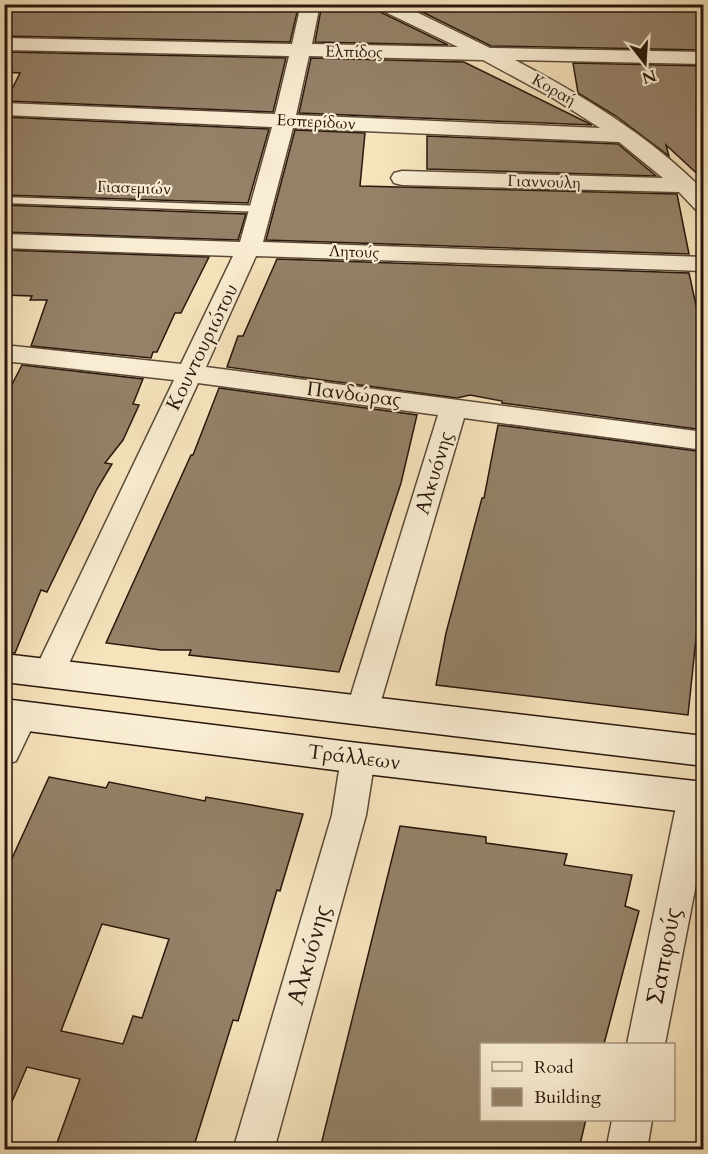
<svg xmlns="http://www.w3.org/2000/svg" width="708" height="1154" viewBox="0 0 708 1154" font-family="Cardo,serif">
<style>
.building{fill:#948168;stroke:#29170c;stroke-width:1.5;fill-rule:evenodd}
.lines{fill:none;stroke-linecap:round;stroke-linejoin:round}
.lane-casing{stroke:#5c4a38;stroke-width:3}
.street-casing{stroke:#5c4a38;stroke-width:3}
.secondary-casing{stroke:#29170c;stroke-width:3}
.lane{fill:#f9edd3;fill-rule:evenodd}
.street{fill:#f9edd3;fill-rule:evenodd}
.secondary{fill:#f9edd3;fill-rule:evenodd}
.labels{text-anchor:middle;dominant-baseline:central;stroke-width:4.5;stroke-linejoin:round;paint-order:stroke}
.far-street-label{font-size:16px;fill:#29170c;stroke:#f9edd3}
.street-label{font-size:20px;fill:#29170c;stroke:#f9edd3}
.near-street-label{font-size:24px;fill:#29170c;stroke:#f9edd3}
</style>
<rect width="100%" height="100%" fill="#f6e3bc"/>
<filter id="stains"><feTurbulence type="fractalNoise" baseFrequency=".00333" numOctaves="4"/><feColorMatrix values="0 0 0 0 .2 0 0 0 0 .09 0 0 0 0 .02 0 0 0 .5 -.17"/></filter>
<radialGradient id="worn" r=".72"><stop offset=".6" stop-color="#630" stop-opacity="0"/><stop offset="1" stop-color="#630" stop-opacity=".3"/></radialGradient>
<!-- building -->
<g class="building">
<path d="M4 4H299L290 42 4 36Z"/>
<path d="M322 4H373L376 10 448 45 315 42Z"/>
<path d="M406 4H695L704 26V50L491 46Z"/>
<path d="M4 52 286 58 273 112 6 101 20 73 4 72Z"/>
<path d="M311 58 464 62 592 125 299 113Z"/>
<path d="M573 63 704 66V180L666 145 669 156 616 116 578 93Z"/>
<path d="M4 117 269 129 248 203 4 195Z"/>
<path d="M295 130 365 133 360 186 677 194 689 254 266 240Z"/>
<path d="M427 136 618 144 656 176 427 169Z"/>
<path d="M4 205 246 214 238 240 4 232Z"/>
<path d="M4 250 209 257 181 313H175L157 352H153L151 358 31 346 47 300H30L32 296 4 295Z"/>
<path d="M277 259 689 273 704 342V430L502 403V401L470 395 457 398 227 367 238 336H243Z"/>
<path d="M22 365 143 379 133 404 139 405 123 440 105 463 112 464 97 489 47 592 41 590 15 653 4 652V400Z"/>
<path d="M219 388 417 415 401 483 339 672 189 655 191 650H161L106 643 191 455H193Z"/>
<path d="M498 425 704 452V562L688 715 436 685 446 633 482 498H484Z"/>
<path d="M49 777 106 788 109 782 205 801 206 797 303 814 280 891 277 890 238 1021 233 1020 193 1149H64L66 1145 57 1143 80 1079 27 1067 4 1120V876ZM102 924 169 939 142 1018 133 1016 123 1044 61 1031Z"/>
<path d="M400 826 486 837V843L567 854 564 865 632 875 625 906 639 911 604 1044H482V1119H586L579 1149H320Z"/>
</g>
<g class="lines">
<!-- lane casing -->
<g class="lane-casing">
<path id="lane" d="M4 197 262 206 268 209 262 212 4 203Z"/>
</g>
<!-- street casing -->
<g class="street-casing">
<g id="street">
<path d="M301 4H320L312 44 458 47 377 8 375 4H400L490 48 704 52V64L515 60C582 95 650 136 704 191V212L696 210 679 192 402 185 394 183 391 178 394 173 402 171 663 178 619 142 293 128 263 242 704 257V271L256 256 206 367 704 432V450L464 418 378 711 374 720 362 724 350 720 346 711 438 415 198 383 60 683 49 687 38 683 33 674 174 380 4 361V345L181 364 233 256 4 248V234L240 242 272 127 4 115V103L275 114 289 56 4 50V38L292 44ZM309 56 483 60 553 98 600 128 296 115Z"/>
<path d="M22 702 34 706 38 715 16 761 4 765V717L10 706Z"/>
<path d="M358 744 370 748 375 758 366 815 274 1150H233L332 815 341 758 346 748Z"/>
<path d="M695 782 704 785V843L665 1044H627L678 797 683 787Z"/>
<path d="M612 1120H652L647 1150H606Z"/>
</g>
</g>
<!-- secondary casing -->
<g class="secondary-casing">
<g id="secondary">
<path d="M4 654 704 736V766L4 682Z"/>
<path d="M4 699 358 743 704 782V814L358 773 4 728Z"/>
</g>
</g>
<!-- lane -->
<use href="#lane" class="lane"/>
<!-- street -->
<use href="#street" class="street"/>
<!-- secondary -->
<use href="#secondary" class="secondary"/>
</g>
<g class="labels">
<!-- far-street labels -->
<g class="far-street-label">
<text transform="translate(354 52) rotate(1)">Ελπίδος</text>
<text transform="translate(554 90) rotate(30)">Κοραή</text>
<text transform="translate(316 122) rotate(3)">Εσπερίδων</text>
<text transform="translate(544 182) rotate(2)">Γιαννούλη</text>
<text transform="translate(134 188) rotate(2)">Γιασεμιών</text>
<text transform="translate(354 252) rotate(2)">Λητούς</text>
</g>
<!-- street labels -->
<g class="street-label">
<text transform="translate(202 347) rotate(-64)">Κουντουριώτου</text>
<text transform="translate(354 394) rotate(7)">Πανδώρας</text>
<text transform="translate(434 473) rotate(-73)">Αλκυόνης</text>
<text transform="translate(354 757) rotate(7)">Τράλλεων</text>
</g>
<!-- near-street labels -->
<g class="near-street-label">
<text transform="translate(309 955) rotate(-74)">Αλκυόνης</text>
<text transform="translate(664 956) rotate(-79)">Σαπφούς</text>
</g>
</g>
<!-- margin -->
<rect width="708" height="1154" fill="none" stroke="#f6e3bc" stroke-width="24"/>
<rect x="6" y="6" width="696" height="1142" fill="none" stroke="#29170c" stroke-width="3"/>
<rect x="12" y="12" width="684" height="1130" fill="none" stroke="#29170c" stroke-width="1.5"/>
<!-- legend -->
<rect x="480" y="1043" width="195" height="78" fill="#f9edd3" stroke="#a69783" stroke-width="1.5"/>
<rect x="492" y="1062" width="30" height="9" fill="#f9edd3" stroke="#a69783" stroke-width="1.5"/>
<text x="534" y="1073" font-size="18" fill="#29170c">Road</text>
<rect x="492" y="1088" width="30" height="18" fill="#948168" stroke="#a69783" stroke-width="1.5"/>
<text x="534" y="1103" font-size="18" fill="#29170c">Building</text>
<!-- north arrow -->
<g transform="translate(645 63) rotate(163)" stroke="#f9edd3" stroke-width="4.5" paint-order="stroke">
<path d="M0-4.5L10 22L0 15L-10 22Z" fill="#29170c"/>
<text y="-9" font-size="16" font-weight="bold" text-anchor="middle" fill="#29170c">N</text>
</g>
<rect width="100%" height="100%" filter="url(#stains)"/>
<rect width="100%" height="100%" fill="url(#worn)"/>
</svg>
